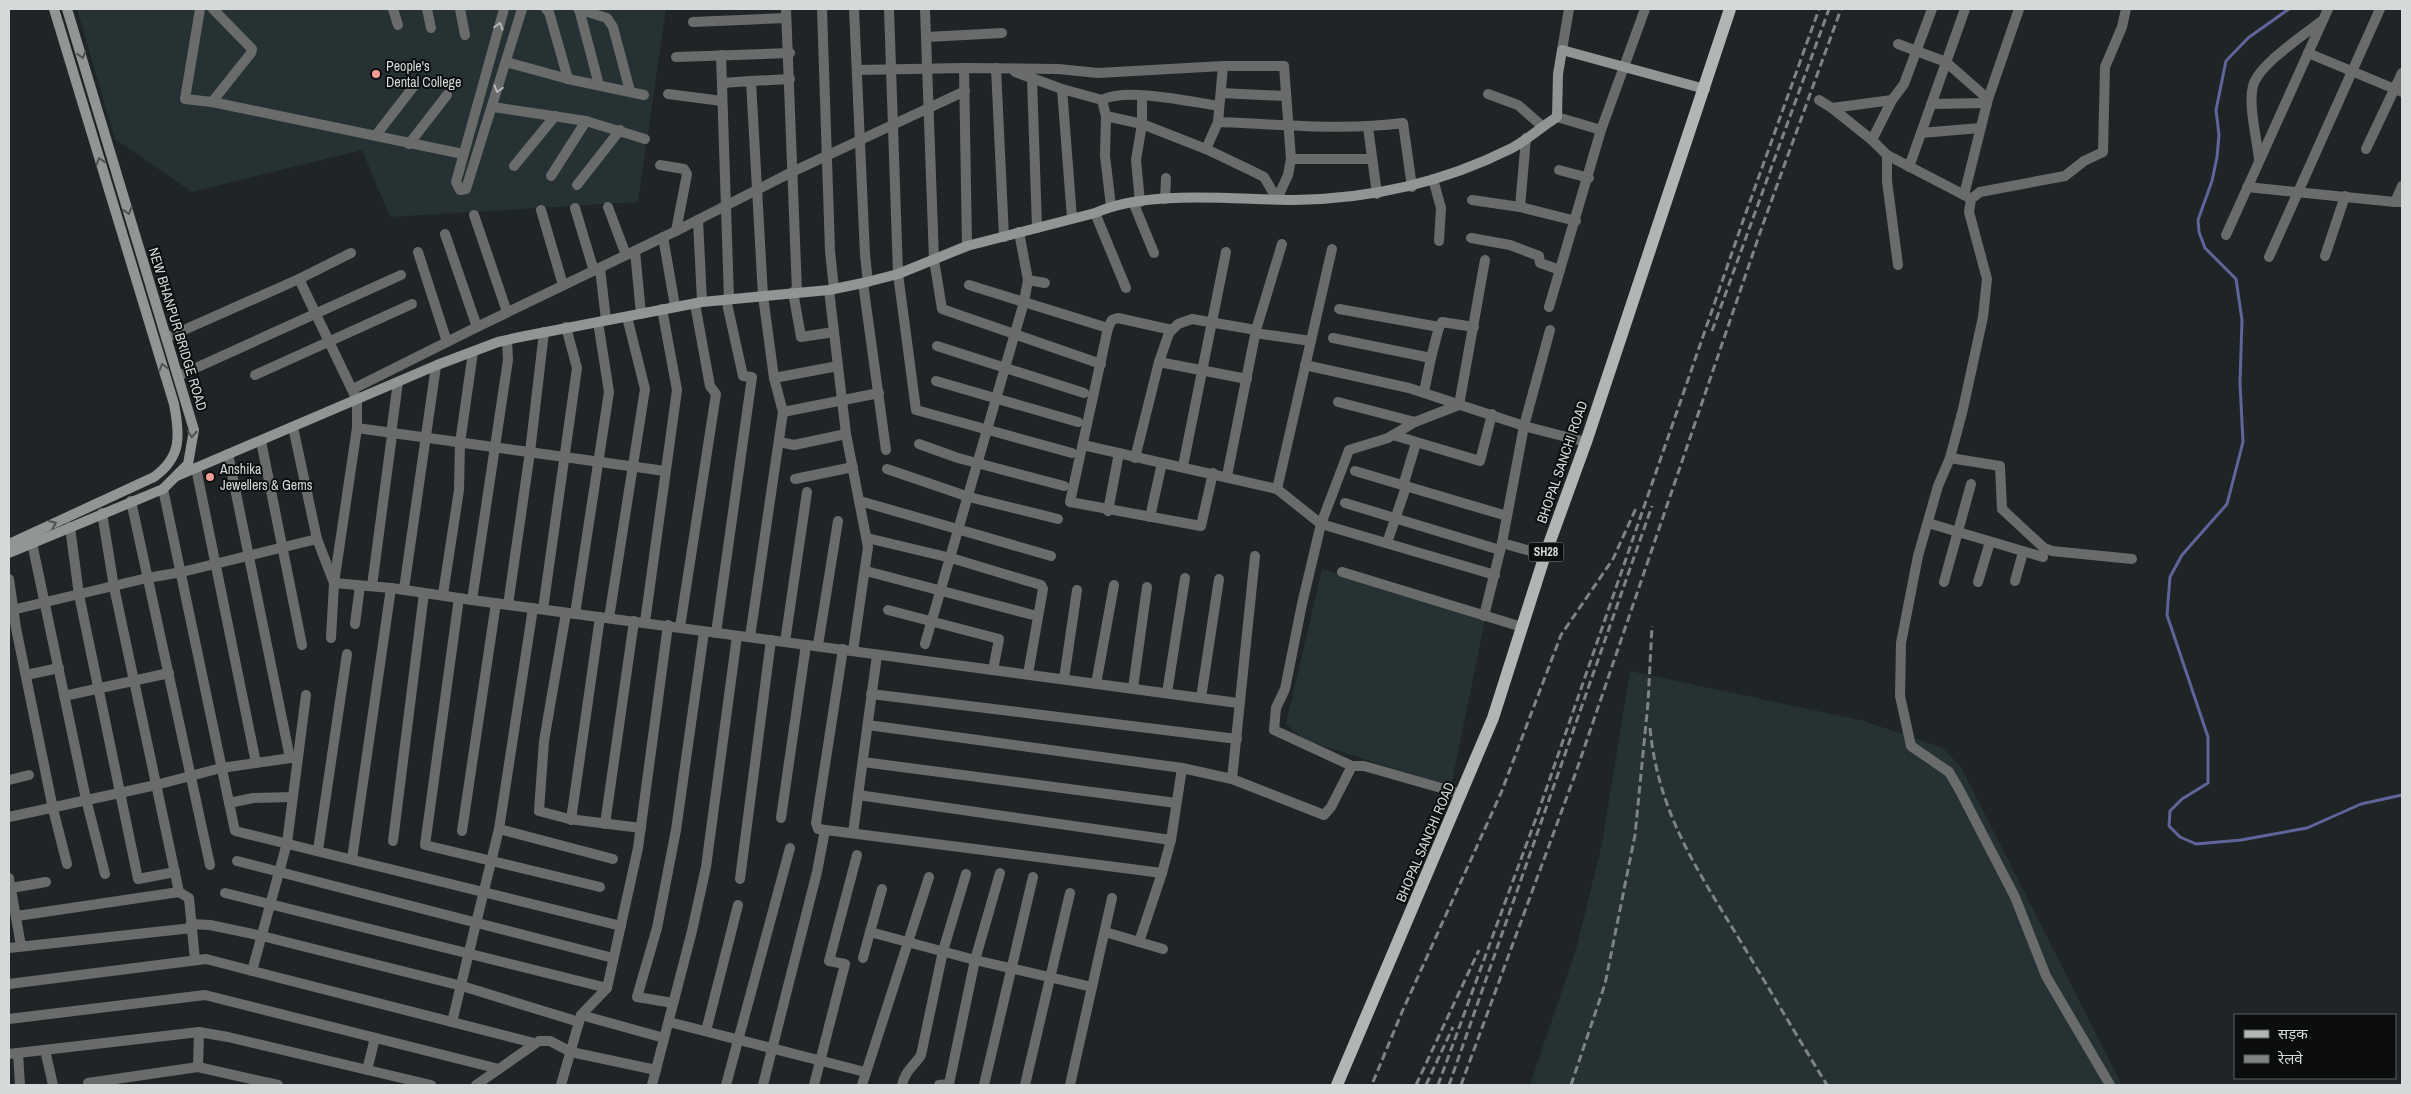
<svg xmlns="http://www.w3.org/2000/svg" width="2411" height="1094" viewBox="0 0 2411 1094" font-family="'Archivo Narrow','Noto Sans Devanagari',sans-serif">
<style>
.built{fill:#253133}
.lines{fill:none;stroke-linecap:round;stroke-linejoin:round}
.stream{stroke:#5f649a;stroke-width:3}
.street{stroke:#6a6c6b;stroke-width:10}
.secondary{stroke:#919694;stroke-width:10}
.primary{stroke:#b0b6b4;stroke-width:12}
.rail{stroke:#7e8383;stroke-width:3;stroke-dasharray:8 4;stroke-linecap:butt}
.oneway{stroke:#b5b8b8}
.oneway2{stroke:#4e5251}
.poi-dot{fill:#f59b98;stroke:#0b0d0e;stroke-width:2}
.labels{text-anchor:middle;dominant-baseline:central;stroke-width:4;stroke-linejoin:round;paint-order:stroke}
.shield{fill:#0b0d0e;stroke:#989c9c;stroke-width:1}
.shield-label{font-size:12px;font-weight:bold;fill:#d5d9d9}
.poi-label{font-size:14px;fill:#d5d9d9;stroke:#0b0d0e;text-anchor:start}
.street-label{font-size:14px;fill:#d5d9d9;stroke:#0b0d0e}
</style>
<rect width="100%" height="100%" fill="#1f2526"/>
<!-- built -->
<g class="built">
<path d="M77 9H666L638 202 390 217 362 150 192 192 115 139Z"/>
<path d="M1322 569 1485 619 1451 787 1305 740 1286 724Z"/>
<path d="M1630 671 1864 721 1943 748 1961 767 2122 1085H1530L1576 949 1602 844Z"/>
</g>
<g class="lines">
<!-- stream -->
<path class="stream" d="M2289 9 2248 38 2226 61 2216 110 2219 135 2217 157 2212 181 2198 220 2199 232 2205 248 2236 279 2242 320 2240 383 2243 442 2227 504 2182 555 2170 577 2167 615 2208 737V783L2182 799 2170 811 2169 826 2180 837 2196 844 2241 840 2307 828 2361 804 2402 795"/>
<!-- street -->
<g class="street">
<path d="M200 9 185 99 212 102 463 154"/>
<path d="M393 9 398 25"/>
<path d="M427 9 431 28"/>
<path d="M460 9 465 35"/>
<path d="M504 9 456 182 460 190 466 189 522 9"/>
<path d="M546 9 549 12 568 79"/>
<path d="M578 9 607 18 613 27 630 91"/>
<path d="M579 9 599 85"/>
<path d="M786 9 797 292"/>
<path d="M822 9 830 251 834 289"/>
<path d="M854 9 865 255 868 282"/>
<path d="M889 9 898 274 916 410 1072 453"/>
<path d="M925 9 934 260 942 309 1101 364"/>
<path d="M693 22 786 18"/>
<path d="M927 37 1002 33"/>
<path d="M1898 44 1946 62 1988 99"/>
<path d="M1562 50 1569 9"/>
<path d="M2308 53 2402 92"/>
<path d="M721 55 729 299"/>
<path d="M676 57 790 53"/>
<path d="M506 62 568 79 644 95"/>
<path d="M964 68 967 246"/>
<path d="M996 68 1004 237"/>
<path d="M857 70 964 68 1058 69 1098 73 1223 66H1284L1291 159"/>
<path d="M1015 72 1062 89 1102 100 1106 116 1142 124 1206 149 1250 170 1264 177 1277 199"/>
<path d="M1032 78 1037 228"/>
<path d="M751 81 790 79"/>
<path d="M722 83 751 81 763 296 774 378 783 412 750 637"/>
<path d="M1062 89 1072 218"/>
<path d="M1221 93 1285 96"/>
<path d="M668 94 722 101"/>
<path d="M1488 94 1518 105 1542 126"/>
<path d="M1102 100C1127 87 1191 102 1219 106"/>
<path d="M1819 100 1832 108 1872 140 1887 155 1968 197"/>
<path d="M212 102 251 53 252 49 213 9"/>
<path d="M1931 104 1987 103"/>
<path d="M493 107 586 121 645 139"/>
<path d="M1832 108 1892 100"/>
<path d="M1106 116 1105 156 1111 206"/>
<path d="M1557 117 1601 130"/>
<path d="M1218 122C1280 124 1341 131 1403 123L1412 187"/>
<path d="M1368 127 1377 194"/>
<path d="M1921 133 1980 128"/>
<path d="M376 135 414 86"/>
<path d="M1872 140 1892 100 1904 84 1932 9"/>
<path d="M409 144 447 95"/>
<path d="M1206 149 1218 122 1223 66"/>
<path d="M2366 149 2402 73"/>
<path d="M1887 155V181L1898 265"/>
<path d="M2259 159C2257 139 2248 105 2253 86 2258 65 2303 36 2320 22"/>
<path d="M660 165 684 169 687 174 676 231"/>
<path d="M514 166 555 116"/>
<path d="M1909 167 1965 9"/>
<path d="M1559 170 1589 178"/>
<path d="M551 176 586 121"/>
<path d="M1433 179 1441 208 1439 241"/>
<path d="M577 185 620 130"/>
<path d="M2402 186 2395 202H2402"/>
<path d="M2247 187 2395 202"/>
<path d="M1964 195 1988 99 2019 9"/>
<path d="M1165 199 1166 178"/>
<path d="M1277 199 1288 175 1291 159H1371"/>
<path d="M1472 200 1520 207 1576 221"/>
<path d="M1133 202 1154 253"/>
<path d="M1140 202 1136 160 1142 124V96"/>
<path d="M608 207 626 255"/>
<path d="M1520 207 1526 138"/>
<path d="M575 208 594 271"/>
<path d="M541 210 563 285"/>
<path d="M1095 213 1126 288"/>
<path d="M474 215 507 312"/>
<path d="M698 220 702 302"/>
<path d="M445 234 477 327"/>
<path d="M2226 235 2328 9"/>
<path d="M663 237 675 306"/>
<path d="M1471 238 1510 245 1539 256 1540 263 1560 270"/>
<path d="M635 251 641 314"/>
<path d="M418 252 447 342"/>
<path d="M2325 256 2345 196"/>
<path d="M2269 257 2380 9"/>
<path d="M600 268 606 320"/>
<path d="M299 279 357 400V428L334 583 331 638"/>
<path d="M1028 280 1045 283"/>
<path d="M863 283 886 450"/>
<path d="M969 285 1108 328"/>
<path d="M829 290 846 434 868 547 853 651"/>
<path d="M793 292 801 337 834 332"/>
<path d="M1549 307 1601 130 1645 9"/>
<path d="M1339 309 1439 327 1431 358"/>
<path d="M1439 327 1442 322 1474 327"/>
<path d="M1172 330 1118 318 1112 320 1108 328 1070 502 1201 526 1213 473"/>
<path d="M1255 333 1311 341"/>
<path d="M166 338 299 279 351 253"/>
<path d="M1333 338 1431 358 1424 392"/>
<path d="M937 346 1084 393"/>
<path d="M1159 362 1247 379"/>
<path d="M1305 365 1409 388 1524 426 1586 442"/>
<path d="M255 375 412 304"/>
<path d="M178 376 401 275"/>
<path d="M774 378 838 366"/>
<path d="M936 381 1078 422"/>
<path d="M353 389 477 327 676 231 792 172 965 91"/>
<path d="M1338 402 1415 422 1459 405 1485 260"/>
<path d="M783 412 879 393"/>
<path d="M293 427 317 539 334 583 391 588 472 600 1238 703"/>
<path d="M357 428 665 471"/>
<path d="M391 434 398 382"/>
<path d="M1393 435 1480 461 1492 414"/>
<path d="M261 441 302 645"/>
<path d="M779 442 794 445 846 434"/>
<path d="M919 444 958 458 1064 486"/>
<path d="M1083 445 1277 489 1321 524 1495 575"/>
<path d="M228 454 290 758"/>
<path d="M1135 458 1159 362 1169 333 1178 324 1192 319 1256 330"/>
<path d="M1950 458 2000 466 2002 509 2044 548 2052 551 2132 559"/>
<path d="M1183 466 1226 252"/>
<path d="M196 468 256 763"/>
<path d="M887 469 969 497 1058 519"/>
<path d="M1355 471 1507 516"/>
<path d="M1227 476 1256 330 1282 244"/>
<path d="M795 479 853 467"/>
<path d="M1403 486 1416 443"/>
<path d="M163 489 235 831 621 926"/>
<path d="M1277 489 1332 249"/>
<path d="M131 501 210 865"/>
<path d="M860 501 1051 556"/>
<path d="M1345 503 1500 550"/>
<path d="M1108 511 1119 453"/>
<path d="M102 513 114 587 179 892 189 898 195 960"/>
<path d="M1150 517 1162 463"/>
<path d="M1928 523 2043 557"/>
<path d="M70 527 79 595 138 879 175 872"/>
<path d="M867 538 951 558 1041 585 1043 589 1028 674"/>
<path d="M32 543 86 799 105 874"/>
<path d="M1387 543 1406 487"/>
<path d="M1502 543 1545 555"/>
<path d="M866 571 1037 616"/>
<path d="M1342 572 1522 627"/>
<path d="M9 579 16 628 53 809 67 864"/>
<path d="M2015 581 2023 552"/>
<path d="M1944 582 1971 484"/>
<path d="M1978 582 1990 542"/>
<path d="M372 586 392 435"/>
<path d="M404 589 436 366"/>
<path d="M443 594 459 490 460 443 473 352"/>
<path d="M459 598 425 845 600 887"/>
<path d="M472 600 508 360 507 340"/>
<path d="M508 605 530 452 544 332"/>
<path d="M543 609 577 368 566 327"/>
<path d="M12 610 147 578 182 572 317 539"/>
<path d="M888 610 999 639 993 670"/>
<path d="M566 613 544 741 539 811 569 819 641 828"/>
<path d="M575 614 609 392 598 322"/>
<path d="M1484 616 1502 543 1524 426 1550 330"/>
<path d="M609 618 645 389 627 317"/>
<path d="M645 622 677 390 662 309"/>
<path d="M355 624 360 586"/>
<path d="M680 627 716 394 710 386 695 304"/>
<path d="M716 633 752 377 743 376 726 299"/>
<path d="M785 642 807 492"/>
<path d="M925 644 1024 302 1028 280 1019 232"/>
<path d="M818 645 838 521"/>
<path d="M843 649 816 823 818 829 1162 873 1171 840 1182 768 1232 779 1324 815 1331 807 1352 766H1364L1462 794"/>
<path d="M26 675 59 668"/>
<path d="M1064 679 1077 590"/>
<path d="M1096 684 1114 585"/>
<path d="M1133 688 1147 587"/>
<path d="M1167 693 1185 578"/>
<path d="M871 694 1237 739"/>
<path d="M64 696 169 673"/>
<path d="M1201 698 1219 579"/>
<path d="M868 725 1182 768"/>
<path d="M863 762 1176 803"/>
<path d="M1352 766 1274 730 1276 708 1285 689 1302 604 1321 524 1349 450 1388 438 1415 422"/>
<path d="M1232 779 1255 556"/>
<path d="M9 780 29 775"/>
<path d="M858 795 1171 840"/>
<path d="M229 803 253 798 293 797"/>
<path d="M9 817 156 785 221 768 298 757"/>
<path d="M781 818 806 645"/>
<path d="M571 820 600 617"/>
<path d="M605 824 634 621"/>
<path d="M499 829 613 859"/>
<path d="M462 831 496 603"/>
<path d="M853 833 877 655"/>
<path d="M393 841 424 593"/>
<path d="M318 850 347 654"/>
<path d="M352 859 391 588"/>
<path d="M237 861 613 958"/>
<path d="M9 878 21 946"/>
<path d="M740 879 771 640"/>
<path d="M11 888 46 882"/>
<path d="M225 893 607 988"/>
<path d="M17 916 179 892"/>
<path d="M191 924 210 925 262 936 462 986 579 1022"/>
<path d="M870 932 882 889"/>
<path d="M1105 932 1163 949"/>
<path d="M1139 942 1162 873"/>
<path d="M9 948 192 928"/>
<path d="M863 958 870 932 975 960 1092 987"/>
<path d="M252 971 287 843 306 695"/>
<path d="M9 984 206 959 534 1043"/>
<path d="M673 1003 637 997 657 928 676 830 704 632"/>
<path d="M581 1015 664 1038"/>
<path d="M9 1019 205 995 499 1069"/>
<path d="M452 1022 499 829 533 608"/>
<path d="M669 1022 865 1072"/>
<path d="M706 1031 738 905"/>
<path d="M45 1050 53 1085"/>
<path d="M18 1053 20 1085"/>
<path d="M9 1054 199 1032 228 1037 431 1085"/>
<path d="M198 1067 199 1032"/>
<path d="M367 1070 375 1038"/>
<path d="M88 1083 198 1067 278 1085"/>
<path d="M476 1085 539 1041H550L571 1052 656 1070"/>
<path d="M561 1085 581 1015 607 988 638 848 668 625"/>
<path d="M652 1085 692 931 706 867 737 636"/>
<path d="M726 1085 790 848"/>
<path d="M763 1085 817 872 825 830"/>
<path d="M814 1085 845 964 829 961 857 855"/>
<path d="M862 1085 929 877"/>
<path d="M902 1085C905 1071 914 1066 921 1055L943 951 966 874"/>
<path d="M939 1085 949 1084 975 960 1000 873"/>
<path d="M984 1085 1033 877"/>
<path d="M1025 1085 1070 893"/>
<path d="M1070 1085 1112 898"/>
<path d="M2110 1085 2046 976 2015 897 1959 789 1949 772 1911 746 1900 696 1901 643 1918 556 1938 486 1950 458 1963 409 1983 317 1987 279 1969 212 1971 199 1980 192 2065 176 2084 161 2103 152 2105 67 2122 27 2126 9"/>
</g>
<!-- secondary -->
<g class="secondary">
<path d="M177 476 437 365 498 342 520 337 702 302 829 290 863 283 898 274 967 246 1095 213C1148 189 1235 200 1294 200 1369 199 1442 183 1510 149 1526 141 1541 127 1557 117L1558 74 1562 50 1705 89"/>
<path d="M9 544 154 477C182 457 180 435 174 404L54 9"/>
<path d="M9 553 163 489 188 464 194 430 67 9"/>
</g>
<!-- primary -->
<path class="primary" d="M1337 1085 1493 718 1545 555 1586 442 1730 9"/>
<!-- rail -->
<g class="rail">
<path d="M1712 331 1829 9"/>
<path d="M1650 728C1658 813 1698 871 1741 942 1770 990 1798 1038 1827 1085"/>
<path d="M1373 1082 1402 1012 1501 793 1561 635 1613 559 1637 506"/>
<path d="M1416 1085 1479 950"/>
<path d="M1426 1085 1453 1027"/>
<path d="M1438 1085 1539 810 1744 218 1819 9"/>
<path d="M1449 1085 1652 506"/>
<path d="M1461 1085 1576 772 1763 224 1841 9"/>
<path d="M1571 1085 1605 984 1635 835 1648 703 1652 626"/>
</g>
</g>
<!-- one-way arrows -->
<defs><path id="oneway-chevron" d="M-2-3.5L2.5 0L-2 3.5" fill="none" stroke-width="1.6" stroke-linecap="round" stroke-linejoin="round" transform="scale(1.25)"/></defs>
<g class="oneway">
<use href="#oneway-chevron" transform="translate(499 26) rotate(-74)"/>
<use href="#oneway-chevron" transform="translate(498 89) rotate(106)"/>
</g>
<g class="oneway2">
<use href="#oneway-chevron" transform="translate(82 55) rotate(73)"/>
<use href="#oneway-chevron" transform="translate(100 161) rotate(-107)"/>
<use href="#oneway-chevron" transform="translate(128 211) rotate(73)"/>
<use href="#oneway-chevron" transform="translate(163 367) rotate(-106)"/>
<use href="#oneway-chevron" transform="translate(192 434) rotate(93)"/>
<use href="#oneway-chevron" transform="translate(53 524) rotate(-25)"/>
</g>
<!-- markers -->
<g class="poi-dot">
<circle cx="376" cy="74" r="5"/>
<circle cx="210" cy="477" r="5"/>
</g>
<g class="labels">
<!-- shield labels -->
<rect class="shield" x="1528.5" y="542.5" width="35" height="19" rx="4"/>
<g class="shield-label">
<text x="1546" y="552">SH28</text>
</g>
<!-- poi labels -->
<g class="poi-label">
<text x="386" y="66">People's<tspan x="386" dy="16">Dental College</tspan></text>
<text x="220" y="469">Anshika<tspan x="220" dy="16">Jewellers &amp; Gems</tspan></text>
</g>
<!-- street labels -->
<g class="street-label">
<text transform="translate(178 329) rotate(73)">NEW BHANPUR BRIDGE ROAD</text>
<text transform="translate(1562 462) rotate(-71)">BHOPAL SANCHI ROAD</text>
<text transform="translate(1425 842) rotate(-67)">BHOPAL SANCHI ROAD</text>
</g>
</g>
<!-- border -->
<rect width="2411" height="1094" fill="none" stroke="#d5d9d9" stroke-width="20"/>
<!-- legend -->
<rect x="2234" y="1014" width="162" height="65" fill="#0b0d0e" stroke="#5c5f5f"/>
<rect x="2244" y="1030" width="25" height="8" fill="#b0b6b4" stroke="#5c5f5f"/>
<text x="2278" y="1039" font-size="15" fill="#d5d9d9">सड़क</text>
<rect x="2244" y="1055" width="25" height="8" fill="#7e8383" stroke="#5c5f5f"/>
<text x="2278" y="1064" font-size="15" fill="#d5d9d9">रेलवे</text>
</svg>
